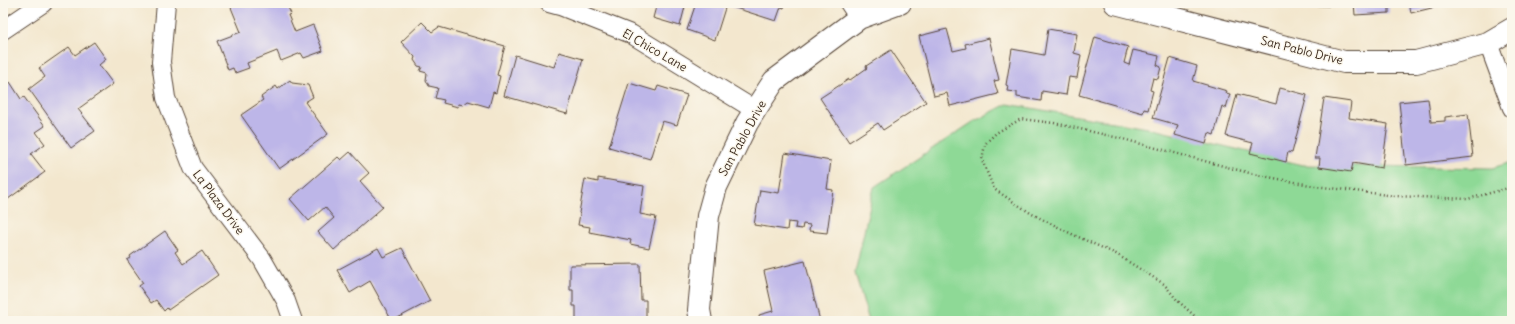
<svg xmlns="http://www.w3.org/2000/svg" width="1515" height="324" viewBox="0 0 1515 324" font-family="Delius,sans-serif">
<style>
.green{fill:#8ed996;stroke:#64825a}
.building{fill:#bdb6e8}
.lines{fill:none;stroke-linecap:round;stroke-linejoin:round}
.minor-casing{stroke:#574638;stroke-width:20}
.tertiary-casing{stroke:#574638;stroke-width:24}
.path{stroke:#574638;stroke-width:2.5;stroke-dasharray:1 3;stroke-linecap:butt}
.minor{stroke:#fff;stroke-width:18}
.tertiary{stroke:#fff;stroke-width:22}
.labels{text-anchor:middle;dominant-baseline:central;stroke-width:3;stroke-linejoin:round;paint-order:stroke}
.street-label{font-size:12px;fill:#3b2a1e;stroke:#fbf7ec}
</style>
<rect width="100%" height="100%" fill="#fbf7ec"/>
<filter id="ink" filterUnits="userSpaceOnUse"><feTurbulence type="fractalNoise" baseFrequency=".025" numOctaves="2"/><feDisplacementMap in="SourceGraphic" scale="8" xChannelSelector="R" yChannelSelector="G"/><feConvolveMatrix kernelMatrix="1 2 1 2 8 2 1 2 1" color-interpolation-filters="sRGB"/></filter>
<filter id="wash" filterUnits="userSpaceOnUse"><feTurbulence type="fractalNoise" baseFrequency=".012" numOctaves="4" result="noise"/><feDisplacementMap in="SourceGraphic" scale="16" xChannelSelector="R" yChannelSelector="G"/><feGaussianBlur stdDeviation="0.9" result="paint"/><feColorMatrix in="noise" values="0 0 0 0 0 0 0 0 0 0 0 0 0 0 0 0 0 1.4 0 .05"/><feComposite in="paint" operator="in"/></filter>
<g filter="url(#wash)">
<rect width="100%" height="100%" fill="#f3e7ce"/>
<!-- green -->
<path class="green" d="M1007 104 1148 128 1303 165 1492 168 1512 162V321H869L855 273 874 187 973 122Z"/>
<g id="blocks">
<!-- building -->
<g class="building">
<path d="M236 3H286L291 14 288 15 295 32 313 25 323 51 304 58 301 53 281 61 277 51 247 63 249 68 235 73 233 68 228 70 217 41 241 32 230 5Z"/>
<path d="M657 3H686L680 26 653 18Z"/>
<path d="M696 3H785L784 8 781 7 776 21 726 5 715 40 687 30Z"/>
<path d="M1295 3H1329V6L1295 5Z"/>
<path d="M1354 3H1389V13L1355 15Z"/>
<path d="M1409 3H1443L1444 5 1411 13Z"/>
<path d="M422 22 432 32 439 27 505 46 497 75 500 76 496 93 493 92 489 107 468 101 463 105 459 104 458 107 443 103 444 100 435 98 438 88 429 86 426 80 427 73 420 71 422 67 418 66 414 60 415 57 401 42Z"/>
<path d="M947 29 953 51 966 48 965 44 989 38 999 80 994 81 998 94 950 106 947 93 934 96 919 36Z"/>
<path d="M1048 29 1077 34 1074 53 1081 55 1077 78 1069 77 1066 95 1042 91 1041 101 1017 97V92L1007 91 1008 86 1006 85 1012 49 1044 55Z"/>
<path d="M1095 37 1128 47 1124 63 1129 65 1133 50 1159 56 1157 65 1161 67 1158 79 1153 78 1150 90 1153 91 1148 110 1144 109 1143 113 1079 95Z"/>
<path d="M94 42 106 59 99 65 113 84 78 109 95 131 71 148 29 89 45 77 39 68 69 47 75 55Z"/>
<path d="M891 50 926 102 883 130 878 123 849 142 820 98 849 79 850 80 867 68 866 66Z"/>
<path d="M559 52 583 59 567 114 504 96 515 55 554 67Z"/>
<path d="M1170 58 1197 66 1193 81 1227 91 1226 93 1230 94 1226 108 1222 106 1214 135 1209 133 1206 144 1175 135 1178 125 1153 118Z"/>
<path d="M290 80 292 83 308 85 313 97 305 102 328 134 279 169 241 115 263 100 261 97 276 86 278 89Z"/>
<path d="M10 82 21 99 24 97 45 126 36 132 45 144 31 154 45 172 4 202 3 87Z"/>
<path d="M629 83 656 91 658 86 687 95 677 125 662 121 650 159 609 147Z"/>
<path d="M1280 88 1307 95 1292 153 1288 152 1286 162 1250 153 1253 143 1226 136 1237 94 1276 104Z"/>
<path d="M1324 98 1351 102 1349 118 1388 124 1382 168 1353 163 1351 172 1319 167 1320 158H1315Z"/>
<path d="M1428 99 1431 122 1445 121V117L1468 114 1473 157 1406 165 1399 102Z"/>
<path d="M350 152 369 173 360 181 383 207 334 250 318 232 334 218 325 207 309 221 290 199 338 157 341 160Z"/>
<path d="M785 153 831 161 827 189 833 190 827 233 809 231 810 225 803 224 802 229 795 228 796 223 788 222 787 230 754 225 760 190 779 193Z"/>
<path d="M598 178 644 186 640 214 656 217 649 248 630 244 631 240 589 232 590 227 578 225 580 214 579 213 585 179 598 182Z"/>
<path d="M165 231 178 250 175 252 183 264 202 251 218 275 168 310 167 308 164 311 156 300 151 303 139 286 143 283 127 260 131 258 130 256Z"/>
<path d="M378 248 383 257 402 248 430 301 392 321 370 281 350 293 337 270Z"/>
<path d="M805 261 820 321H760L759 315 773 311 764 271Z"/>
<path d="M640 264 641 300H646V321H576V306H573V290H570V265Z"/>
</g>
</g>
</g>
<g filter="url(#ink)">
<use href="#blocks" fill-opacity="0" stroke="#574638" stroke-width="1"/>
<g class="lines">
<!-- minor casing -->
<g class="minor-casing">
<g id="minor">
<path d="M166 3 161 62 166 98 193 168 262 259 286 301 293 321"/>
<path d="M549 3 560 6 631 34 755 110"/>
<path d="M849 3 859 18"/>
<path d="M3 30 43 3"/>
<path d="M1488 43 1512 108"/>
</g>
</g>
<!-- tertiary casing -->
<g class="tertiary-casing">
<g id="tertiary">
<path d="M1115 3 1344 62H1416L1488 43 1512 29"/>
<path d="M701 321 699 310 708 216 716 187 747 123 755 110 774 81 859 18 900 3"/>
</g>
</g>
<!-- path -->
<path class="path" d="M1200 321 1177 300 1164 284 1116 254 1074 235 1032 214 994 189 982 160 985 144 996 133 1021 119 1054 123 1119 138 1253 174 1315 186 1395 196 1468 199 1512 187"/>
<!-- minor -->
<use href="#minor" class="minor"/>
<!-- tertiary -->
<use href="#tertiary" class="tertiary"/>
</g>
</g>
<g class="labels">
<!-- street labels -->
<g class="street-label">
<text transform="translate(655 50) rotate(30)">El Chico Lane</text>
<text transform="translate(1302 50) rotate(14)">San Pablo Drive</text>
<text transform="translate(742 138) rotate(-61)">San Pablo Drive</text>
<text transform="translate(219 202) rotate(53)">La Plaza Drive</text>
</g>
</g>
<!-- margin -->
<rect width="1515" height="324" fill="none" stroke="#fbf7ec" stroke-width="16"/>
</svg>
